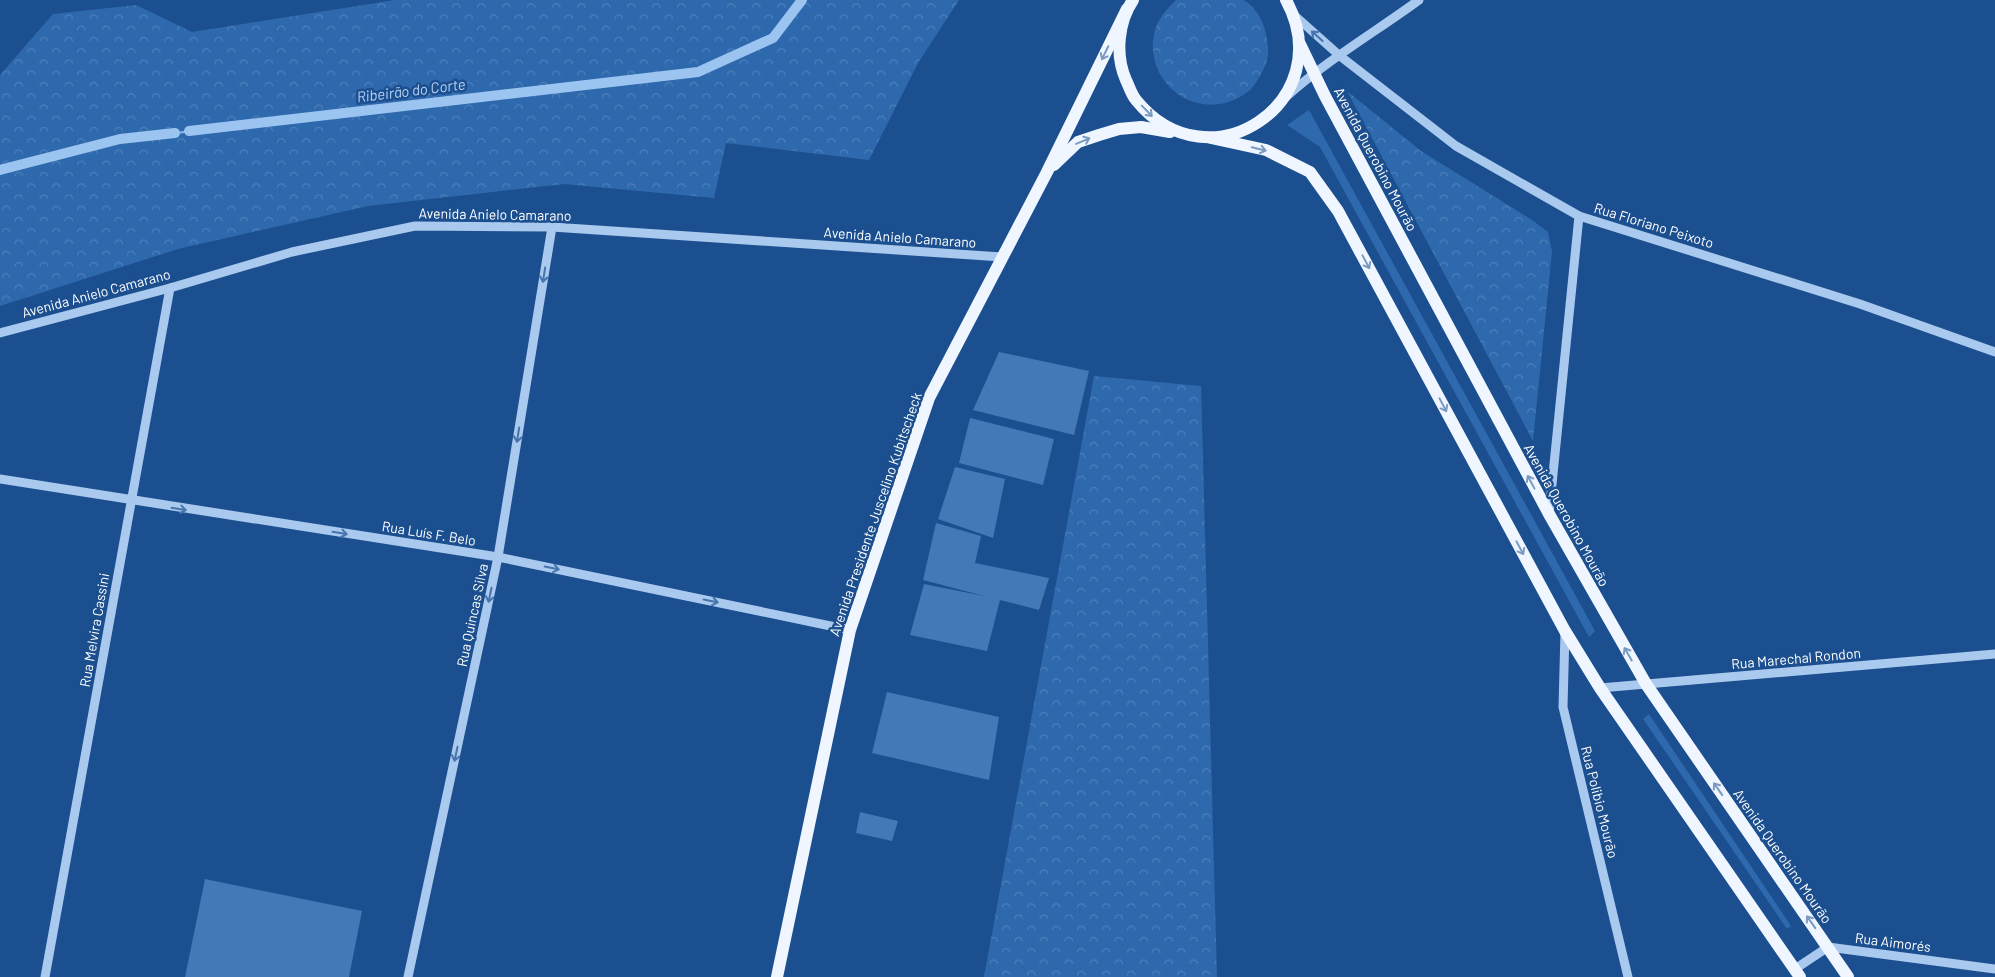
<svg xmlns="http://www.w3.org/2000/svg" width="1995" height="977" viewBox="0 0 1995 977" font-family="Barlow,sans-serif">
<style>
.green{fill:#2e69ad}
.forest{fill:url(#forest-crowns)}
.water{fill:url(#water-waves);stroke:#9cc4f0}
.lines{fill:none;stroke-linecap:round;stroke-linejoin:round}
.stream{stroke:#9cc4f0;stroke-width:10}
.building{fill:#4478b7}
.minor{stroke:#a9c9ee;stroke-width:9}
.major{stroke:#f0f6ff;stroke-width:12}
.oneway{stroke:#4674ac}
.oneway2{stroke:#7b9ac1}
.labels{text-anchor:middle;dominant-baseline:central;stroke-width:5;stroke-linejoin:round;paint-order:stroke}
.street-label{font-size:14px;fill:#fff;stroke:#1b4f8f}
.water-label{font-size:15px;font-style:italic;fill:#b5d3f5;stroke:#1b4f8f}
</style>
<defs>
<pattern id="forest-crowns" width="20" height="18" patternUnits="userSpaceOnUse" patternTransform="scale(1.25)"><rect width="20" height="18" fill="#2e69ad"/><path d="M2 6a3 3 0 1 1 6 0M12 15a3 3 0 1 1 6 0" fill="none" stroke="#4d80b9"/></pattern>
<pattern id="water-waves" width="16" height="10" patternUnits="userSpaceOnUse" patternTransform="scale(1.25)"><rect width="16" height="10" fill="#3c6290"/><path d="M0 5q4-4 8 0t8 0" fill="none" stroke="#597aa1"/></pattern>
</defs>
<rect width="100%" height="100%" fill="#1b4f8f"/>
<!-- green -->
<g class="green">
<path d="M1309 110 1595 631 1589 637 1320 147 1287 125Z"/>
<path d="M1649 714 1791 926 1787 929 1643 719Z"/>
</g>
<!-- forest -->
<g class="forest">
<path d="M395 0H959L918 63 869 160 726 143 714 198 564 184 368 206 178 249 0 306V75L53 14 136 5 192 32Z"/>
<path d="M1176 0H1244C1261 11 1267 30 1268 49 1269 62 1262 73 1255 84 1249 93 1238 99 1228 102 1182 116 1141 71 1156 27 1160 16 1168 8 1176 0Z"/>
<path d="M1347 91 1421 151 1532 220 1548 232 1552 252 1533 441Z"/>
<path d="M1094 376 1201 386 1217 977H984Z"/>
</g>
<!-- water -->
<path class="water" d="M802 0 774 39 698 73 120 140 0 171V170L120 139 698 72 773 38Z"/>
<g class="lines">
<!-- stream -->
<g class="stream">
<path d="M189 131 698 72 773 38 802 0"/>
<path d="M0 170 120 139 175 133"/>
</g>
</g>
<!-- building -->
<g class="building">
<path d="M999 352 1089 371 1074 435 973 410Z"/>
<path d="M970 418 1054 439 1043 485 959 463Z"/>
<path d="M955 467 1005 479 993 538 938 519Z"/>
<path d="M936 523 981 536 975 563 1049 578 1039 610 1000 600 987 651 910 635 924 584 984 596 923 580Z"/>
<path d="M887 692 999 717 989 780 872 753Z"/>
<path d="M860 812 898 821 892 841 856 833Z"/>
<path d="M205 879 362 911 349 977H185Z"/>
</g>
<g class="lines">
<!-- minor -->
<g class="minor">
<path d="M1294 15 1340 56 1456 146 1579 216 1860 304 1995 352"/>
<path d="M1286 97C1326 61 1375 32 1419 0"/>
<path d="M0 333 170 288 292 252 415 226 552 227 1002 257"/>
<path d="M0 479 498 557 850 630"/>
<path d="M1549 514 1579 216"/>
<path d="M1565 632 1563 707 1628 977"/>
<path d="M1600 688 1995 654"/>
<path d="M1795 969 1828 947 1995 969"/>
<path d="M45 977 170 288"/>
<path d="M408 977 498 557 552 227"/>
</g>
<!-- major -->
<g class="major">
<path d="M1133 0C1118 22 1115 55 1126 80 1129 86 1131 94 1136 100 1209 190 1341 101 1286 0"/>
<path d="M1300 44 1325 96 1549 514 1646 684 1848 977"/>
<path d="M1211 138 1266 150 1310 172 1338 211 1565 631 1600 688 1800 977"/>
<path d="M1054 165 1078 142 1099 135 1119 129 1141 127 1170 132"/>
<path d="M777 977 850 630 929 398 1047 172 1127 9"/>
</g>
</g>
<!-- one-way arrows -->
<defs><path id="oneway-shaft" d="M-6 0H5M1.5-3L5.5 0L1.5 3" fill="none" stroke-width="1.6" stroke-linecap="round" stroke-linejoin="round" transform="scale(1.25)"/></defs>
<g class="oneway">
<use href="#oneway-shaft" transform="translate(1317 36) rotate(-138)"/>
<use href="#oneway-shaft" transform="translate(544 275) rotate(99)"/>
<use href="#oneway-shaft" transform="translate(518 435) rotate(99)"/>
<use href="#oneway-shaft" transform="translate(179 509) rotate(9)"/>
<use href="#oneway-shaft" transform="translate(340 533) rotate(9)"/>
<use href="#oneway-shaft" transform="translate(552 568) rotate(12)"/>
<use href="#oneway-shaft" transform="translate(490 595) rotate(102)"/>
<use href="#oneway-shaft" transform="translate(711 601) rotate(12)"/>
<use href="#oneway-shaft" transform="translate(456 754) rotate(102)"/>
</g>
<g class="oneway2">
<use href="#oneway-shaft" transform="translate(1105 53) rotate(116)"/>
<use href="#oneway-shaft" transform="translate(1147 111) rotate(46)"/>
<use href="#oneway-shaft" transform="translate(1083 141) rotate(-23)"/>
<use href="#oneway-shaft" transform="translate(1259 149) rotate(14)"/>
<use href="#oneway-shaft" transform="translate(1366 262) rotate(62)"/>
<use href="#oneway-shaft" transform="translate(1443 405) rotate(62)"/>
<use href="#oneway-shaft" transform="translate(1531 482) rotate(-118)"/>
<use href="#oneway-shaft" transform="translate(1520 548) rotate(62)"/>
<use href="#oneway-shaft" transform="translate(1628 654) rotate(-120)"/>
<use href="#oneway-shaft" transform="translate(1718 789) rotate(-125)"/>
<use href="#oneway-shaft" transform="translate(1811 922) rotate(-125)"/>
</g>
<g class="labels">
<!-- street labels -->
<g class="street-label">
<text transform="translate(1376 159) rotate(62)">Avenida Querobino Mourão</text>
<text transform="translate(495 214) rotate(1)">Avenida Anielo Camarano</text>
<text transform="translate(1654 225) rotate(17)">Rua Floriano Peixoto</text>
<text transform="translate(900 237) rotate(4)">Avenida Anielo Camarano</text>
<text transform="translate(96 293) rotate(-15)">Avenida Anielo Camarano</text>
<text transform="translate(875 514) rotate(-71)">Avenida Presidente Juscelino Kubitscheck</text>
<text transform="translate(1567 515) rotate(61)">Avenida Querobino Mourão</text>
<text transform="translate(429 533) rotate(9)">Rua Luís F. Belo</text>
<text transform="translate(472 615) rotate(-78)">Rua Quincas Silva</text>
<text transform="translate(94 630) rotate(-80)">Rua Melvira Cassini</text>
<text transform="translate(1796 658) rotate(-5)">Rua Marechal Rondon</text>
<text transform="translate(1600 802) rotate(76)">Rua Polibio Mourão</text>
<text transform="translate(1783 856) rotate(55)">Avenida Querobino Mourão</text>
<text transform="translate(1893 942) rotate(7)">Rua Aimorés</text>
</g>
<!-- water labels -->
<g class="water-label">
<text transform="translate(411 90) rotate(-7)">Ribeirão do Corte</text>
</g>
</g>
</svg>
